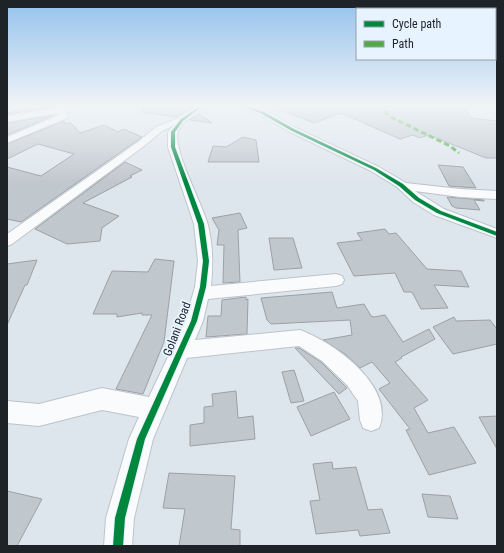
<svg xmlns="http://www.w3.org/2000/svg" width="504" height="553" viewBox="0 0 504 553" font-family="'Roboto Condensed',sans-serif">
<style>
.building{fill:#c1c8cd;stroke:#9ba1a7}
.lines{fill:none;stroke-linecap:round;stroke-linejoin:round}
.street-casing{stroke:#bdc3c9;stroke-width:2}
.street{fill:#fafbfc;fill-rule:evenodd}
.quiet{stroke:#52aa44;stroke-width:3;stroke-dasharray:5.5 3;stroke-linecap:butt}
.cycleway-casing{stroke:#e7f3fe;stroke-width:2}
.cycleway{fill:#00873e;fill-rule:evenodd}
.labels{text-anchor:middle;dominant-baseline:central;stroke-width:4;stroke-linejoin:round;paint-order:stroke}
.street-label{font-size:12px;fill:#1e2328;stroke:#e7f3fe}
</style>
<rect width="100%" height="100%" fill="#dee6ed"/>
<!-- building -->
<g class="building">
<path d="M55 105V107L7 114V113L33 107Z"/>
<path d="M144 105H187L192 108 176 117 143 112Z"/>
<path d="M269 105H413L437 107 443 105H464L471 118 497 121V158H486L429 135 419 138 413 135 400 139 341 113 314 123Z"/>
<path d="M199 114 212 123 190 120Z"/>
<path d="M54 115 7 135V123Z"/>
<path d="M64 121 65 124 71 123 80 133 104 125 118 132 124 129 142 137 21 222 7 219V167L41 176 74 154 38 144 7 159V144Z"/>
<path d="M243 137 256 140 259 162H208L213 146 226 147Z"/>
<path d="M125 162 142 170 130 176 132 177 83 203 119 216 102 228 100 241 67 244 35 229Z"/>
<path d="M438 165 463 167 476 188 449 186Z"/>
<path d="M447 197 484 200V201L474 200 480 210 456 208 452 206Z"/>
<path d="M240 213 247 228 238 230 240 282 223 283 224 245H217L219 230 212 218Z"/>
<path d="M385 229 389 234 396 233 427 269 461 271 469 287 434 285 448 308 421 309 412 292H404L395 273 354 276 337 243 362 240 357 233Z"/>
<path d="M269 238H293L302 268 274 270Z"/>
<path d="M155 259 174 261 164 342 143 394 116 389 152 315H142V313L117 317V314H93L112 271 148 272Z"/>
<path d="M37 260 27 285H25L7 325V264Z"/>
<path d="M332 292 337 308 364 304 371 316 374 317 385 315 403 342 429 329 435 339 401 357 402 358 395 362 428 400 414 408 428 433 454 427 476 463 429 475 406 430 410 429 379 389 390 383 372 362 360 368 345 354 323 340 352 335 350 320 271 324 267 320 261 298Z"/>
<path d="M246 297V300L248 299 247 334 206 337 208 316H221L222 300Z"/>
<path d="M454 317 456 321 490 320 497 329V344L453 354 433 327Z"/>
<path d="M295 348H299L321 362 347 388 339 394Z"/>
<path d="M294 370 304 401 291 403 282 372Z"/>
<path d="M236 391 238 418 253 416 255 439 190 446V425L204 423V407L213 406 212 394Z"/>
<path d="M334 392 350 419 311 436 297 407Z"/>
<path d="M497 416V449L479 417Z"/>
<path d="M332 462 333 469 356 467 368 510 382 509 390 533 360 536 358 530 316 534 310 501 320 500 313 464Z"/>
<path d="M169 473 235 476 231 529 240 530V546H179L185 509 163 508Z"/>
<path d="M7 491 42 499 17 546H7Z"/>
<path d="M422 494 450 496 458 519 428 517Z"/>
</g>
<g class="lines">
<!-- street casing -->
<g class="street-casing">
<g id="street">
<path d="M56 105H64L68 116 67 118 7 143V137L59 115V113L7 122V116L57 108Z"/>
<path d="M199 105H207C199 114 182 119 178 132 172 149 203 205 208 225 213 246 213 265 211 286L336 274 342 276 344 280 342 284 336 286 208 299 203 321 195 340 300 330C333 342 396 386 379 428L371 431 363 428 360 420 358 401 347 385 322 361 299 346 187 358 153 439 134 518 132 546H104L106 518 129 439 139 417 102 410 39 426 7 423V401L39 404 102 388 149 397 185 321 195 287 198 261 194 224 168 147V132L174 125 162 131 144 146 12 244 7 246V234L138 142 156 127 179 118Z"/>
<path d="M237 105H247L266 111 296 128 379 167 406 183 460 189 497 191V199L460 197 415 191 444 209 497 229V238L434 215 413 202 397 187 371 171 290 132 260 115Z"/>
</g>
</g>
<!-- street -->
<use href="#street" class="street"/>
<!-- quiet -->
<path class="quiet" d="M390 105 386 107 385 112 391 117 450 146 459 153"/>
<!-- cycleway casing -->
<g class="cycleway-casing">
<g id="cycleway">
<path d="M202 105H204L183 121 175 132V147L204 224 209 261 206 287 197 321 145 439 125 518 123 546H113L115 518 137 439 191 321 200 287 203 261 198 224 171 147V132L181 119Z"/>
<path d="M240 105H242L264 112 294 129 376 168 403 184 419 198 441 211 497 232V236L437 213 415 200 399 186 374 170 292 131 262 114Z"/>
</g>
</g>
<!-- cycleway -->
<use href="#cycleway" class="cycleway"/>
</g>
<!-- sky -->
<linearGradient id="sky" x2="0" y2="1"><stop stop-color="#95c2ed"/><stop offset="0.58" stop-color="#f0f4f7"/><stop offset="1" stop-color="#f0f4f7" stop-opacity="0"/></linearGradient>
<rect width="504" height="182" fill="url(#sky)"/>
<g class="labels">
<!-- street labels -->
<g class="street-label">
<text transform="translate(177 329) rotate(-69)">Golani Road</text>
</g>
</g>
<!-- border -->
<rect width="504" height="553" fill="none" stroke="#1e2328" stroke-width="16"/>
<!-- legend -->
<rect x="356" y="8" width="140" height="52" fill="#e7f3fe" stroke="#97a0a8"/>
<rect x="364" y="21" width="20" height="6" fill="#00873e" stroke="#97a0a8"/>
<text x="392" y="28" font-size="12" fill="#1e2328">Cycle path</text>
<rect x="364" y="41" width="20" height="6" fill="#52aa44" stroke="#97a0a8"/>
<text x="392" y="48" font-size="12" fill="#1e2328">Path</text>
</svg>
